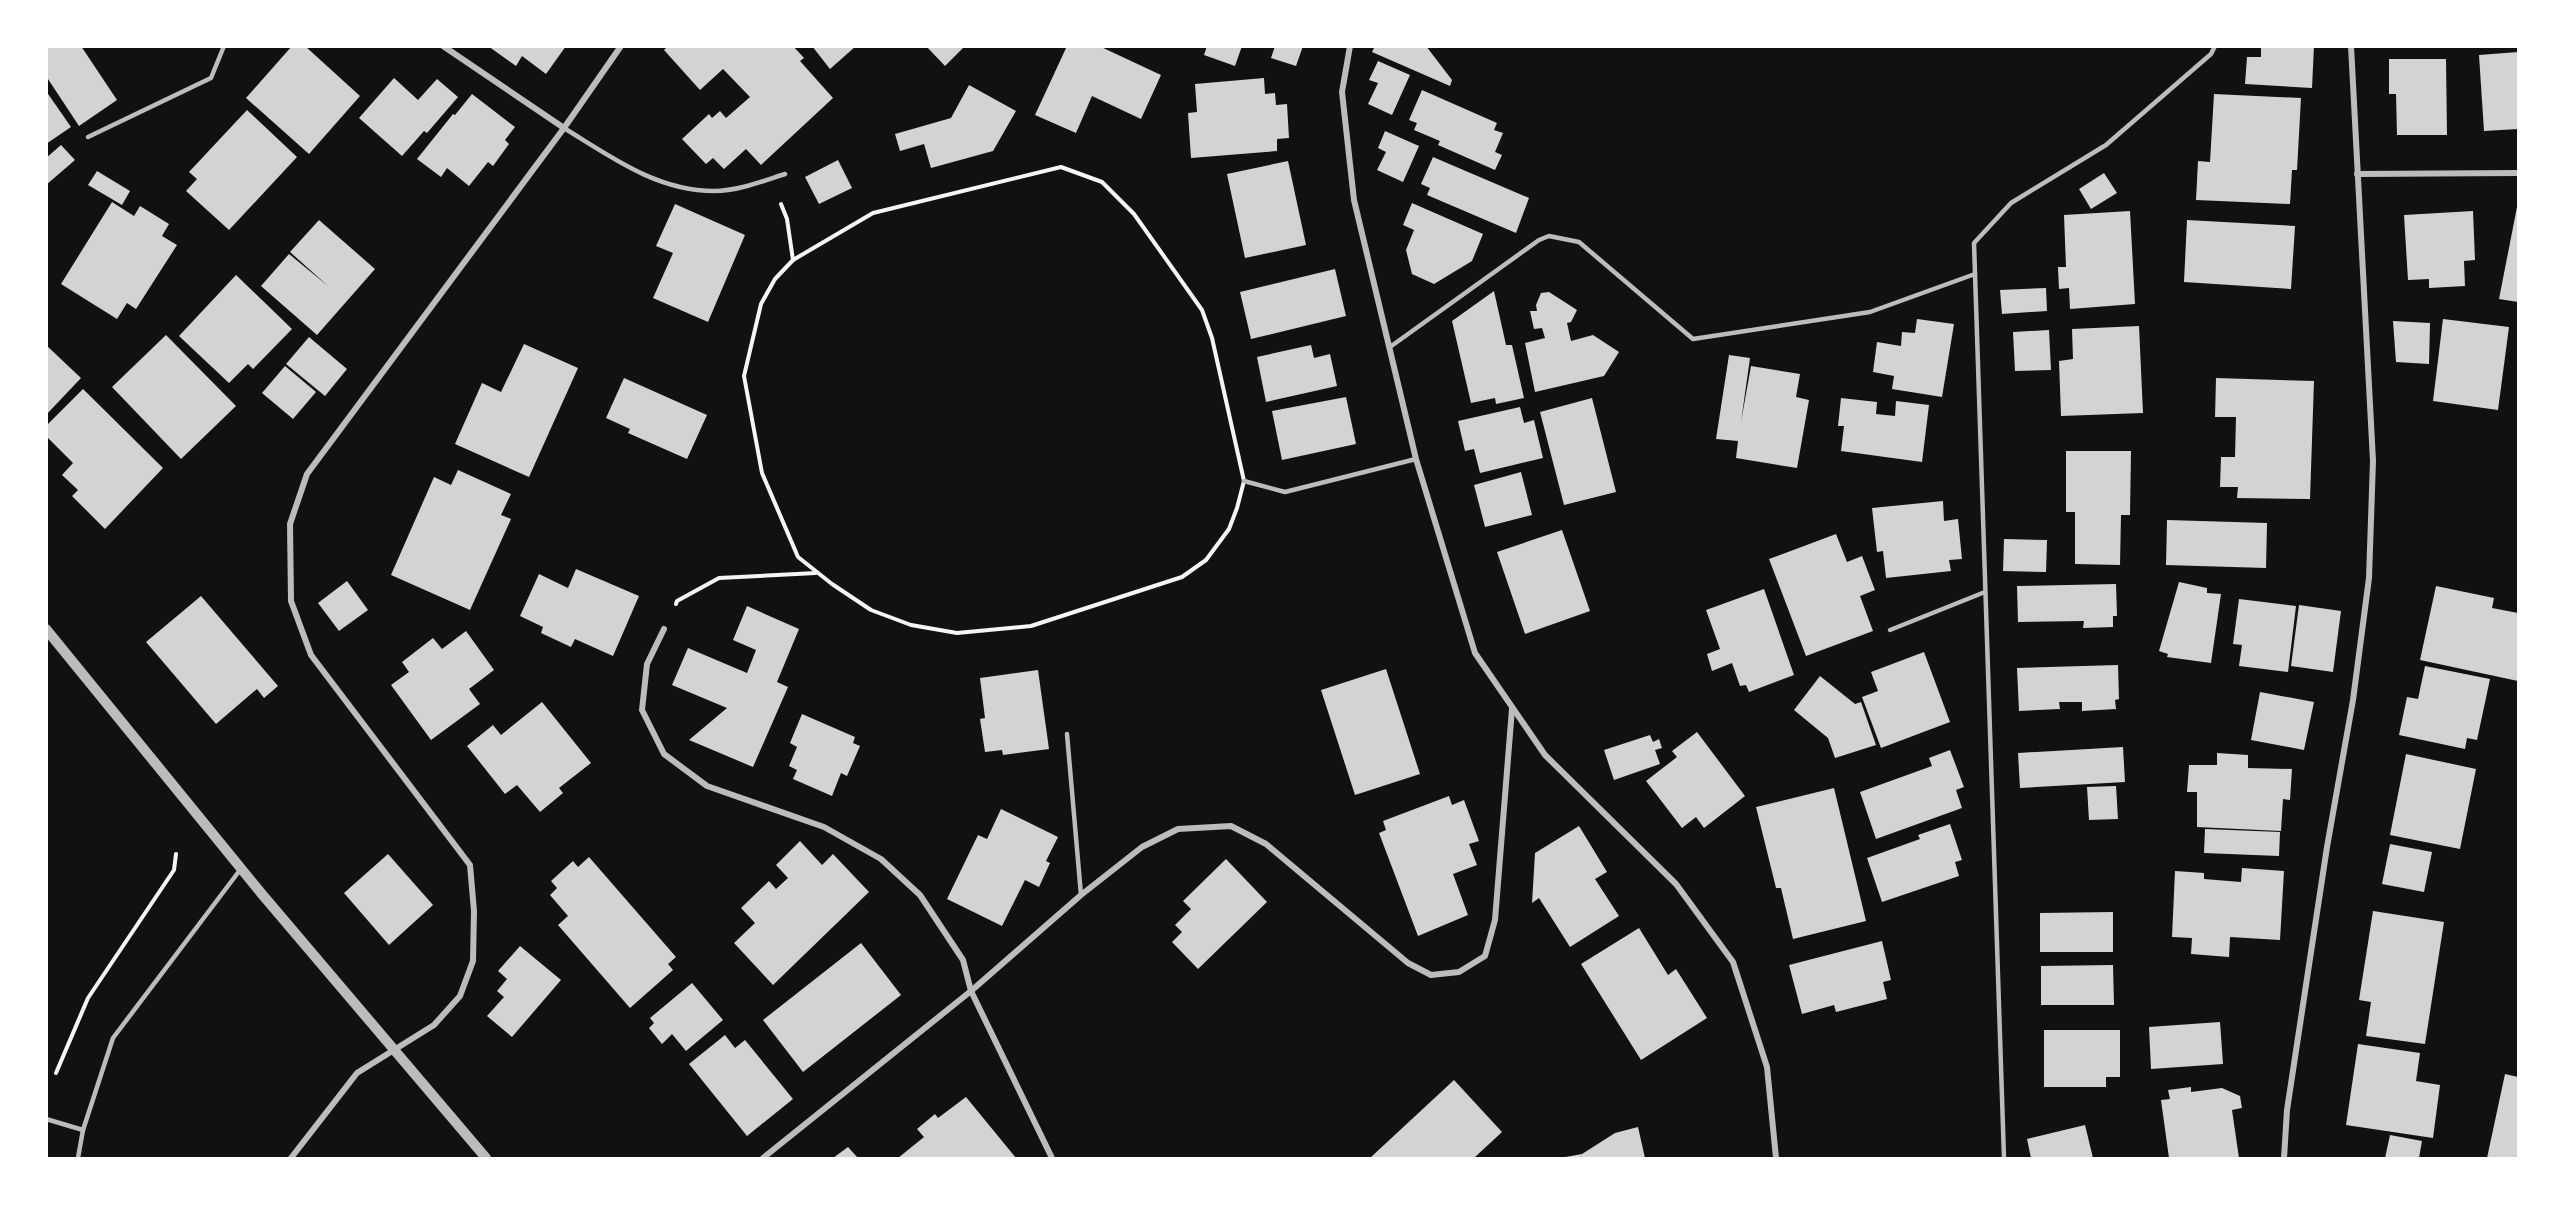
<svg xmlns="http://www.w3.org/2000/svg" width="2565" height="1205" viewBox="0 0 2565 1205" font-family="'Open Sans',sans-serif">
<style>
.building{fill:#d3d3d3}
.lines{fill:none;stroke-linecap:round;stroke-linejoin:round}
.path{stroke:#f5f5f5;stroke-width:4}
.service{stroke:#bcbcbc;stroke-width:4.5}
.minor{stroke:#bcbcbc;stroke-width:6}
.tertiary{stroke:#bcbcbc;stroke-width:10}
</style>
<rect width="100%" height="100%" fill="#111"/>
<!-- building -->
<g class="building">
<path d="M46 46H81L117 100 79 126 46 76Z"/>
<path d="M292 46H305L360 96 309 154 246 98Z"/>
<path d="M488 46H566L546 74 522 56 516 66Z"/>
<path d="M668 46H793L804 58 800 61 833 98 761 165 746 149 724 169 713 158 706 164 682 139 709 114 712 118 720 111 726 118 750 97 723 69 700 90 664 50Z"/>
<path d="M812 46H856L830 69Z"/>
<path d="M926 46H965L945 66Z"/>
<path d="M1067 46H1099L1161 75 1141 119 1092 96 1076 133 1035 115Z"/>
<path d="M1207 46H1242L1235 66 1204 55Z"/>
<path d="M1275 46H1303L1296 66 1271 58Z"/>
<path d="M1375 46H1426L1452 80 1450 86 1372 52Z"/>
<path d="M2261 46H2314L2312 88 2245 84 2247 57H2261Z"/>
<path d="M2518 52V129L2484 131 2479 55Z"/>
<path d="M2389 59H2446L2447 135H2397L2396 94H2389Z"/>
<path d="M1378 61 1410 75 1392 115 1368 104 1378 83 1369 80Z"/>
<path d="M394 78 418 100 437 79 458 97 427 133 424 131 402 156 359 118Z"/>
<path d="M1264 78 1265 94 1275 93 1276 105 1287 104 1289 138 1277 139V151L1191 158 1188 113 1197 112 1195 84Z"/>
<path d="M969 85 1016 111 993 151 931 168 924 144 900 151 895 134 951 118Z"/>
<path d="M1422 90 1497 123 1494 130 1503 133 1495 152 1502 155 1495 170 1438 145 1440 141 1414 130 1417 123 1409 120Z"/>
<path d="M46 91 71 127 46 144Z"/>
<path d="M472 94 515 127 505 140 509 144 493 166 488 162 469 186 447 168 441 177 417 159 453 114 455 115Z"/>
<path d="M2214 94 2301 98 2297 170H2292L2290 204 2196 200 2198 161 2210 162Z"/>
<path d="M247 110 297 157 229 230 186 191 197 179 189 172Z"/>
<path d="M1385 131 1419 146 1403 182 1377 170 1386 152 1378 148Z"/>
<path d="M61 145 75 160 46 185V158Z"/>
<path d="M1433 157 1529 198 1516 233 1427 195 1430 188 1421 184Z"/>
<path d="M838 160 852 188 819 204 805 177Z"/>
<path d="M1288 161 1306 245 1245 258 1227 174Z"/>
<path d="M97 171 130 191 122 205 88 185Z"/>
<path d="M2104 173 2117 193 2091 209 2079 189Z"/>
<path d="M112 202 134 216 140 206 169 224 162 236 177 245 136 309 127 303 117 319 61 284Z"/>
<path d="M1412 203 1483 234 1472 261 1434 284 1412 274 1406 250 1414 230 1403 225Z"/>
<path d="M675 204 745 235 708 322 653 298 673 253 656 246Z"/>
<path d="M2517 207 2518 208V302L2499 299Z"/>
<path d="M2130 211 2135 304 2070 309 2069 288 2059 289 2058 267H2066L2064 215Z"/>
<path d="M2473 211 2475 260 2464 261 2465 286 2429 288V279L2408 280 2404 215Z"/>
<path d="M319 220 375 269 317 335 261 286 289 254 328 286 290 252Z"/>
<path d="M2187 220 2295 226 2291 289 2184 282Z"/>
<path d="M1335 269 1346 316 1251 339 1240 292Z"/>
<path d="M236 275 292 329 253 369 248 364 229 383 179 336Z"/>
<path d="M2046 288 2047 311 2002 314 2000 290Z"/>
<path d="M1494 291 1506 345H1512L1524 398 1496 404 1495 398 1471 403 1452 321Z"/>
<path d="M1549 292 1577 310 1571 322 1567 323 1571 341 1593 335 1619 352 1604 376 1535 392 1525 343 1545 338 1542 328 1534 329 1530 311H1537L1536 305 1541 293Z"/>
<path d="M1917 319 1954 324 1942 397 1892 389 1894 376 1873 372 1877 342 1901 346 1902 332 1915 333Z"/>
<path d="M2443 319 2509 327 2498 410 2433 401Z"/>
<path d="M2393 321 2430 323 2429 364 2396 362Z"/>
<path d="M2139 326 2143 413 2061 416 2059 361 2073 359 2072 329Z"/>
<path d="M2049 330 2051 370 2015 371 2013 332Z"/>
<path d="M166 335 236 406 181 459 112 387Z"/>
<path d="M309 337 347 369 325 396 286 364Z"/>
<path d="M524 344 578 368 529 477 455 444 482 383 501 392Z"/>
<path d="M46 345 81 378 46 415Z"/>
<path d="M1311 345 1314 358 1330 354 1337 386 1266 402 1257 357Z"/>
<path d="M1729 355 1750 358 1741 422 1751 366 1800 374 1796 397 1809 400 1797 468 1736 458 1738 441 1716 439Z"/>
<path d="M285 366 316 392 293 419 262 393Z"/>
<path d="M624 378 707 415 687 459 628 433 630 429 606 418Z"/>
<path d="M2216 378 2314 381 2310 499 2237 498 2238 487H2220L2221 457H2235L2236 417H2215Z"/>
<path d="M83 389 163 468 105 529 72 496 78 490 62 475 73 463 46 436V426Z"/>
<path d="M1346 397 1356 444 1282 460 1272 411Z"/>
<path d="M1592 398 1616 492 1564 505 1540 412Z"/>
<path d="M1841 398 1877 402 1876 414 1895 416 1896 401 1929 405 1922 462 1841 451 1844 426H1838Z"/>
<path d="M1520 407 1524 423 1534 420 1543 458 1480 473 1474 449 1465 451 1458 421Z"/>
<path d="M2066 451H2131L2130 515H2121L2120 565 2075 564V512H2066Z"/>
<path d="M458 470 511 494 501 515 511 519 470 610 391 575 434 477 451 485Z"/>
<path d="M1521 472 1532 515 1485 527 1474 485Z"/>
<path d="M1943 501 1944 521 1958 519 1962 559 1949 560 1951 571 1886 578 1883 551 1877 552 1872 508Z"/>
<path d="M2167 520 2267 523 2266 568 2166 565Z"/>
<path d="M1562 530 1590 611 1525 634 1497 552Z"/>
<path d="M1836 534 1847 562 1862 556 1875 590 1860 596 1873 631 1806 656 1769 559Z"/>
<path d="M2004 539 2047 540 2046 572 2003 571Z"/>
<path d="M576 569 639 596 613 656 575 639 571 647 541 633 543 627 520 616 539 574 568 588Z"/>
<path d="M347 581 368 610 339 631 318 603Z"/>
<path d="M2179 582 2207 588V593L2221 594 2211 663 2167 657 2168 654 2159 651Z"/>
<path d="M2116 584 2117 616H2113V627L2083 628 2084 621 2018 622 2017 586Z"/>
<path d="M2436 586 2494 598 2492 608 2518 613V681L2420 660Z"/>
<path d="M1764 589 1794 675 1749 692 1746 685 1740 686 1732 663 1712 671 1707 654 1720 649 1706 610Z"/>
<path d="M201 596 278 686 264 698 257 689 216 724 146 642Z"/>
<path d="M2239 599 2296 606 2288 672 2239 666 2242 645 2233 644Z"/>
<path d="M2299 605 2341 611 2333 672 2291 666Z"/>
<path d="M747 606 799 629 777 682 788 687 753 767 689 740 727 708 672 685 688 648 747 673 756 650 733 640Z"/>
<path d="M466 631 494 670 469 689 480 704 431 740 391 685 409 672 402 662 433 638 442 649Z"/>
<path d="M1924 652 1950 722 1881 748 1862 697 1878 691 1871 672Z"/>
<path d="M2118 665 2119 699 2115 700 2116 709 2082 711V702H2059L2060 709 2019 711 2017 668Z"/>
<path d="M2425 666 2490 679 2477 740 2467 738 2465 749 2399 735 2407 697 2418 699Z"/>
<path d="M1386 669 1420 774 1355 795 1321 690Z"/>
<path d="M1038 670 1049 749 1003 755 1002 750 985 752 980 719 985 718 980 678Z"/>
<path d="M1820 676 1855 704 1861 702 1876 745 1835 758 1828 738 1794 710Z"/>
<path d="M2260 692 2314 702 2304 750 2251 740Z"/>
<path d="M542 702 591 763 559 788 563 793 540 812 517 785 505 794 467 746 493 725 501 735Z"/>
<path d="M802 714 855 737 853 743 860 746 847 776 841 773 832 796 793 779 797 770 789 766 797 747 790 743Z"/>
<path d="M1697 732 1745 796 1704 828 1696 817 1682 828 1646 781 1677 757 1672 751Z"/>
<path d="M1650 735 1653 742 1659 739 1662 748 1655 750 1660 764 1614 780 1604 750Z"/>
<path d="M2123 747 2125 782 2020 788 2018 753Z"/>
<path d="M1950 750 1964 787 1956 790 1962 808 1876 839 1860 792 1932 766 1929 758Z"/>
<path d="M2217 753 2248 755V768L2292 769 2290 800 2283 799 2281 831 2197 827V792H2187L2189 765H2217Z"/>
<path d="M2406 754 2476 769 2460 849 2390 835Z"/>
<path d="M2116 786 2118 819 2089 820 2087 787Z"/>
<path d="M1834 788 1866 921 1793 939 1781 888H1776L1756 807Z"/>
<path d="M1449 796 1452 805 1464 800 1479 841 1469 844 1477 865 1453 874 1468 915 1418 936 1379 833 1386 830 1383 821Z"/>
<path d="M1001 809 1058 837 1046 861 1050 863 1039 887 1025 880 1002 926 947 899 978 835 987 839Z"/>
<path d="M1950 824 1962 860 1955 862 1959 876 1882 902 1867 858 1920 839 1918 835Z"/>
<path d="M1579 826 1607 872 1595 879 1619 916 1570 947 1539 898 1532 903 1535 853Z"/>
<path d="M2205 829 2280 832 2279 856 2204 853Z"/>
<path d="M800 841 822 865 833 854 869 892 773 985 734 943 755 923 741 908 769 881 776 889 788 878 776 865Z"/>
<path d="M2390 844 2432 852 2424 892 2382 884Z"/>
<path d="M388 854 433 905 389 945 344 893Z"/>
<path d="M589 857 676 957 668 964 673 970 630 1008 558 925 568 916 550 895 557 888 551 881 573 861 578 867Z"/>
<path d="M1226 859 1267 902 1198 969 1172 942 1182 932 1175 925 1191 909 1183 901Z"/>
<path d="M2242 868 2284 871 2280 940 2230 937 2229 957 2191 954 2192 938 2172 937 2175 871 2204 873V879L2241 882Z"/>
<path d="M2373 911 2444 922 2425 1044 2366 1036 2371 1002 2359 1000Z"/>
<path d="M2113 912V952H2040V913Z"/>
<path d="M1639 928 1668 975 1676 969 1707 1018 1641 1060 1581 964Z"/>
<path d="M1882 941 1891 980 1883 982 1887 999 1836 1012 1834 1005 1802 1014 1789 965Z"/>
<path d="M861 943 901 995 803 1072 763 1020Z"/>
<path d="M520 946 561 980 512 1037 487 1016 504 997 497 991 507 979 498 971Z"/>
<path d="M2113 965 2114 1005H2041V966Z"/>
<path d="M692 983 723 1020 686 1051 672 1034 662 1044 649 1028 654 1023 650 1018Z"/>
<path d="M2220 1022 2223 1064 2151 1069 2149 1027Z"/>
<path d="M2044 1030H2120V1077H2106V1087H2044Z"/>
<path d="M725 1035 735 1048 745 1040 793 1099 747 1136 689 1064Z"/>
<path d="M2358 1044 2420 1053 2416 1081 2440 1085 2433 1138 2346 1125Z"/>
<path d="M2505 1074 2518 1077V1158H2487Z"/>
<path d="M1454 1080 1502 1132 1474 1158H1370Z"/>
<path d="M2191 1087V1092L2222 1088 2240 1096 2242 1108 2232 1110 2239 1158H2169L2161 1100 2170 1099 2168 1090Z"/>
<path d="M966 1097 1016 1158H898L924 1137 917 1129 935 1114 938 1118Z"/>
<path d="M2085 1125 2093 1158H2031L2027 1139Z"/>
<path d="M1638 1127 1645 1158H1560L1582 1154 1615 1133Z"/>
<path d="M2390 1135 2422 1141 2419 1158H2385Z"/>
<path d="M848 1147 858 1158H833Z"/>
</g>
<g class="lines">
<!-- path -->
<g class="path">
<path d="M1061 167 1102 182 1134 214 1202 310 1212 338 1244 481 1237 508 1229 529 1206 560 1182 577 1031 626 957 633 911 625 871 610 832 584 798 557 762 473 744 376 761 304 775 279 793 260 873 213Z"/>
<path d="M781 204 787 219 793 260"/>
<path d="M676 604 677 601 719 578 816 573"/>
<path d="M56 1073 88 998 174 870 176 854"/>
</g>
<!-- service -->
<g class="service">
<path d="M564 128C611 157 657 191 714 191 738 191 763 181 785 174"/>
<path d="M88 137 211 78 224 46"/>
<path d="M1390 347 1539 240 1549 236 1579 242 1693 339 1870 312 1975 274"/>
<path d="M1244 481 1285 492 1416 459"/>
<path d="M1890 630 1985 592"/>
<path d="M1067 734 1081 895"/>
<path d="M46 1119 83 1130"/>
<path d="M78 1158 83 1130 113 1038 240 870"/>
<path d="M2004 1158 1974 243 2011 203 2106 145 2211 54 2215 46"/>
</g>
<!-- minor -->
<g class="minor">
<path d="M443 46 564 128"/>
<path d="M1350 46 1342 92 1354 200 1416 459 1475 653 1545 755 1676 884 1733 962 1767 1067 1776 1158"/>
<path d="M2357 174 2518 173"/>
<path d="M664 629 647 664 642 710 664 754 707 786 824 827 881 859 920 895 963 960 971 991 1052 1158"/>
<path d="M291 1158 357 1073 434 1025 460 996 473 961 474 911 470 865 311 655 291 601 290 524 307 474 564 128 621 46"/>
<path d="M763 1158 971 991 1081 895 1142 847 1178 829 1231 826 1266 844 1408 963 1431 975 1459 972 1485 956 1495 920 1512 709"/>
<path d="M2284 1158 2287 1110 2327 847 2353 700 2369 578 2373 461 2351 46"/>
</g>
<!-- tertiary -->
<path class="tertiary" d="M46 629 261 893 486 1158"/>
</g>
<!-- border -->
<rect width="2565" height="1205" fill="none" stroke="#ffffff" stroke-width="96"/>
</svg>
